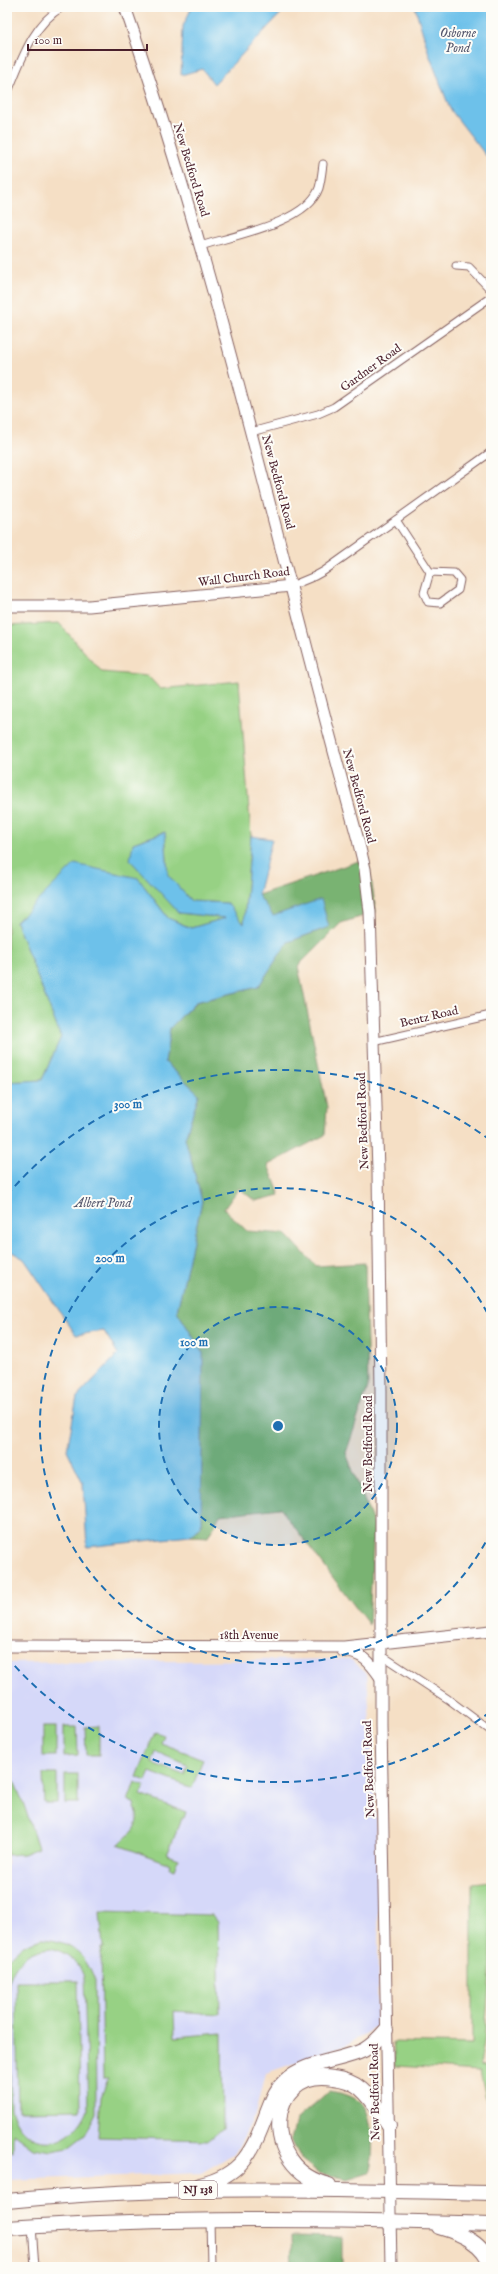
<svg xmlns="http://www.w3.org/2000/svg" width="498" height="2274" viewBox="0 0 498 2274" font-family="'IM FELL English',serif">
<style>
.built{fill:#d5d8f9}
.green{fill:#97d184;stroke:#707858;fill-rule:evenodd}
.forest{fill:#79b372;stroke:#62694e}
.water{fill:#6dc1ea;stroke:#5c708a}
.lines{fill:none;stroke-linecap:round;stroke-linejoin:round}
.street-casing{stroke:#866261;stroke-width:9}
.secondary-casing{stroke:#866261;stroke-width:13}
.highway-casing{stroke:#866261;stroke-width:16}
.street{stroke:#fff;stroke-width:7}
.secondary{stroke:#fff;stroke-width:11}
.highway{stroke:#fff;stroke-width:14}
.ring{fill:none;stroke:#1f6fb2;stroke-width:2;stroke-dasharray:7 5}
.labels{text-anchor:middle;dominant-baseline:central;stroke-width:4;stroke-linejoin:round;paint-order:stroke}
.shield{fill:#fdfcf7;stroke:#806168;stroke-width:1}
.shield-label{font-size:11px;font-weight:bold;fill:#4a1f2b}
.street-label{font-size:12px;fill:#4a1f2b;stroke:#fdfcf7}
.water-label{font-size:13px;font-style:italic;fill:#56586e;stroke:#fdfcf7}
.centre{fill:#1f6fb2;stroke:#fdfcf7;stroke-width:2}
.ring-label{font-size:12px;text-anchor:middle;font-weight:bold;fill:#1f6fb2;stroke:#fdfcf7;stroke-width:4;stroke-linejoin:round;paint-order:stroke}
</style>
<rect width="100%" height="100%" fill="#fdfcf7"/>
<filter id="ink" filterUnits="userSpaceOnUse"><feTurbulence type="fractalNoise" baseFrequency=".025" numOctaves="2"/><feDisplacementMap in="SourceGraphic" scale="8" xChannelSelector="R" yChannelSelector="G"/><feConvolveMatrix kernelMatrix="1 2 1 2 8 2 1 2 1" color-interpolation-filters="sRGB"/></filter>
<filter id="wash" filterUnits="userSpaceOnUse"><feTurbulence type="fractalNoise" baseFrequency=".012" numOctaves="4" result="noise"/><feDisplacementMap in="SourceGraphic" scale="16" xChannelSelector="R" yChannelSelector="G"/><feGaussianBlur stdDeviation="0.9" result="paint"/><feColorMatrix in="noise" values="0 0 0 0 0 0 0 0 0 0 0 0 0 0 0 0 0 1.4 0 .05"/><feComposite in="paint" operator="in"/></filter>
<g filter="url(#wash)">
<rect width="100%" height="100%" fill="#f5dfc5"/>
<!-- built -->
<path class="built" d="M350 1659 367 1674 379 1872 377 2027 346 2045 266 2073 256 2113 235 2153 201 2173 7 2180V1663Z"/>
<!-- green -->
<g class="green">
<path d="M59 623 102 672 148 676 160 689 239 681 251 836 244 925 226 903 191 901 168 875 165 832 133 843 179 913 227 918 191 928 168 918 138 878 16 922 61 1037 42 1080 7 1082V626Z"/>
<path d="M99 1726V1755H86L85 1727Z"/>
<rect x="43" y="1727" width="13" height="29"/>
<path d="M64 1727H77L78 1755 64 1756Z"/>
<path d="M155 1732 164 1735 161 1743 203 1759 192 1788 150 1772 146 1781 137 1777ZM156 1752 188 1765 184 1775 152 1763Z"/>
<path d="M7 1774 12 1776 24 1805 38 1848 23 1854 7 1855Z"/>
<path d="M43 1774H57V1803H44Z"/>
<rect x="65" y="1774" width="13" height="29"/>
<path d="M135 1782 144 1786 141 1795 186 1812 184 1818H182L167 1855 178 1859 174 1870 169 1868 170 1864 118 1845C128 1835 139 1829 137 1813 136 1809 134 1807 134 1803L128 1801Z"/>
<path d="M491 1881V1963L484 2043 480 2065 491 2067V2124L480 2071 395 2066 393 2042 472 2044V1883Z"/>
<path d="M100 1912 212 1915 218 1922 220 2014 174 2011 175 2037 222 2033 223 2128 209 2140 98 2137 101 2097 108 2079H103L101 1948H103Z"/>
<path d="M43 1939C74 1942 84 1953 95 1981L96 2114 85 2135 68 2148 51 2151 33 2148 13 2133V2151H7V1961C17 1948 27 1943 43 1939ZM51 1948C67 1953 78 1960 84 1977L88 2109C72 2150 25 2154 11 2109L8 1985C14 1962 27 1950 51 1948Z"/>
<path d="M16 1981H78L80 2110 18 2111Z"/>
</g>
<!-- forest -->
<g class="forest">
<path d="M368 858 376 912 341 923 298 966 327 1107 325 1135 268 1165 280 1195 255 1201 239 1188 224 1209 247 1231 286 1234 316 1266 365 1263 368 1387 346 1453 374 1525 369 1625 280 1508 220 1515 208 1537 190 1536 201 1527 203 1353 177 1311 202 1201 185 1138 199 1094 165 1062 170 1028 196 1002 258 987 288 942 329 927 273 916 258 895Z"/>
<path d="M329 2091C341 2093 352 2095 361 2103 374 2117 375 2155 369 2172L347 2179 319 2173 302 2160 291 2140 296 2120Z"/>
<path d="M291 2236 342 2237V2267H292Z"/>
</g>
<!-- water -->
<g class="water">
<path d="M192 7H287L214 84 202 69 181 75 183 26Z"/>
<path d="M415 7H491V162L450 109 429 54Z"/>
<path d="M165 832 168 875 191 901 227 903 244 924 251 836 272 839 258 895 273 916 321 899 329 927 288 942 258 987 195 1002 170 1028 165 1062 199 1094 185 1138 202 1201 177 1311 203 1353 201 1527 190 1536 87 1547 83 1483 67 1450 77 1397 118 1354 104 1331 76 1335 24 1259 7 1249V1082L42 1080 61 1037 16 922 75 864 138 878 168 918 191 928 225 918 179 913 130 860 133 843Z"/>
</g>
</g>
<g filter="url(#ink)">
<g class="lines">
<!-- street casing -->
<g class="street-casing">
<g id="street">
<path d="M7 94C21 62 31 26 62 7"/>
<path d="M200 246C232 236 307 223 319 188 321 181 322 172 323 164"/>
<path d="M456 266 469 267 491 290"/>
<path d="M251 432 318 414 334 407 491 297"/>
<path d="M396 520 430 572"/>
<path d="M430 572 454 573 460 580 458 590 440 603 428 602 424 593Z"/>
<path d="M291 586 315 576 324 571 491 452"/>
<path d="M373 1042 491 1015"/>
<path d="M381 1655 448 1699 491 1731"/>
<path d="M210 2220 211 2267"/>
<path d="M32 2226 35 2267"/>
</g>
</g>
<!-- secondary casing -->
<g class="secondary-casing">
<g id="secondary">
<path d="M125 7C220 280 281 563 358 840L365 869 370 912 378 1171 381 1391V1725L391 2267"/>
<path d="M7 606H89L291 586"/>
<path d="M7 1646 344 1647 491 1631"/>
<path d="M343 1651C363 1653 370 1662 381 1678"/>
</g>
</g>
<!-- highway casing -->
<g class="highway-casing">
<g id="highway">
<path d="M200 2185C243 2175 253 2150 267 2113 272 2101 275 2090 285 2081 305 2061 339 2062 364 2050 373 2045 380 2037 386 2030"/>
<path d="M329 2185C257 2168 267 2066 333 2078 343 2079 353 2082 361 2089 373 2099 380 2113 389 2125"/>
<path d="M7 2201C168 2185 330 2189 491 2193"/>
<path d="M439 2227C460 2233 485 2243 491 2267"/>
<path d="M7 2228C168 2217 330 2219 491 2224"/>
</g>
</g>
<!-- street -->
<use href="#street" class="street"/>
<!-- secondary -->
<use href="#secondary" class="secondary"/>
<!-- highway -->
<use href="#highway" class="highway"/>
</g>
</g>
<!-- distance rings -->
<circle cx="278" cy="1426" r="119" fill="#1f6fb2" fill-opacity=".12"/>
<g class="ring">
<circle cx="278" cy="1426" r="119"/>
<path d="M491 1532A238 238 0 1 1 491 1320"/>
<path d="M490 1712A356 356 0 0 1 7 1657M7 1195A356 356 0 0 1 490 1140"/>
</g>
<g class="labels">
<!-- shield labels -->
<rect class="shield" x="179" y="2181" width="38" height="18" rx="3"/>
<g class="shield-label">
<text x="198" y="2190">NJ 138</text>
</g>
<!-- street labels -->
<g class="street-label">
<text transform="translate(191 170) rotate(73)">New Bedford Road</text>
<text transform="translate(371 368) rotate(-36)">Gardner Road</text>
<text transform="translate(278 482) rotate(75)">New Bedford Road</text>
<text transform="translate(244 577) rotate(-7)">Wall Church Road</text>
<text transform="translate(359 796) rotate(75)">New Bedford Road</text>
<text transform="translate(429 1017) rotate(-13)">Bentz Road</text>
<text transform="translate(363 1121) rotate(-92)">New Bedford Road</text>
<text transform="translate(368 1444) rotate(-90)">New Bedford Road</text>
<text x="249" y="1635">18th Avenue</text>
<text transform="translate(369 1769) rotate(-92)">New Bedford Road</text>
<text transform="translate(375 2092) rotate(-91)">New Bedford Road</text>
</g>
<!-- water labels -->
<g class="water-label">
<text x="458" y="33">Osborne<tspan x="458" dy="15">Pond</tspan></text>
<text x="103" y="1203">Albert Pond</text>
</g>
</g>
<circle cx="278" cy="1426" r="6" class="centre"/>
<g class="ring-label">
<text x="128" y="1108">300 m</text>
<text x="110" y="1262">200 m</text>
<text x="194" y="1346">100 m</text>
</g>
<!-- margin -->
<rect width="498" height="2274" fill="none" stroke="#fdfcf7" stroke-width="24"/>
<!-- scale -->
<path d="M28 44v6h119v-6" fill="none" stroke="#4a1f2b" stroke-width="2"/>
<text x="34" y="44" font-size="12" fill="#4a1f2b" stroke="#fdfcf7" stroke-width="3" paint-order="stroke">100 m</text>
</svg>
